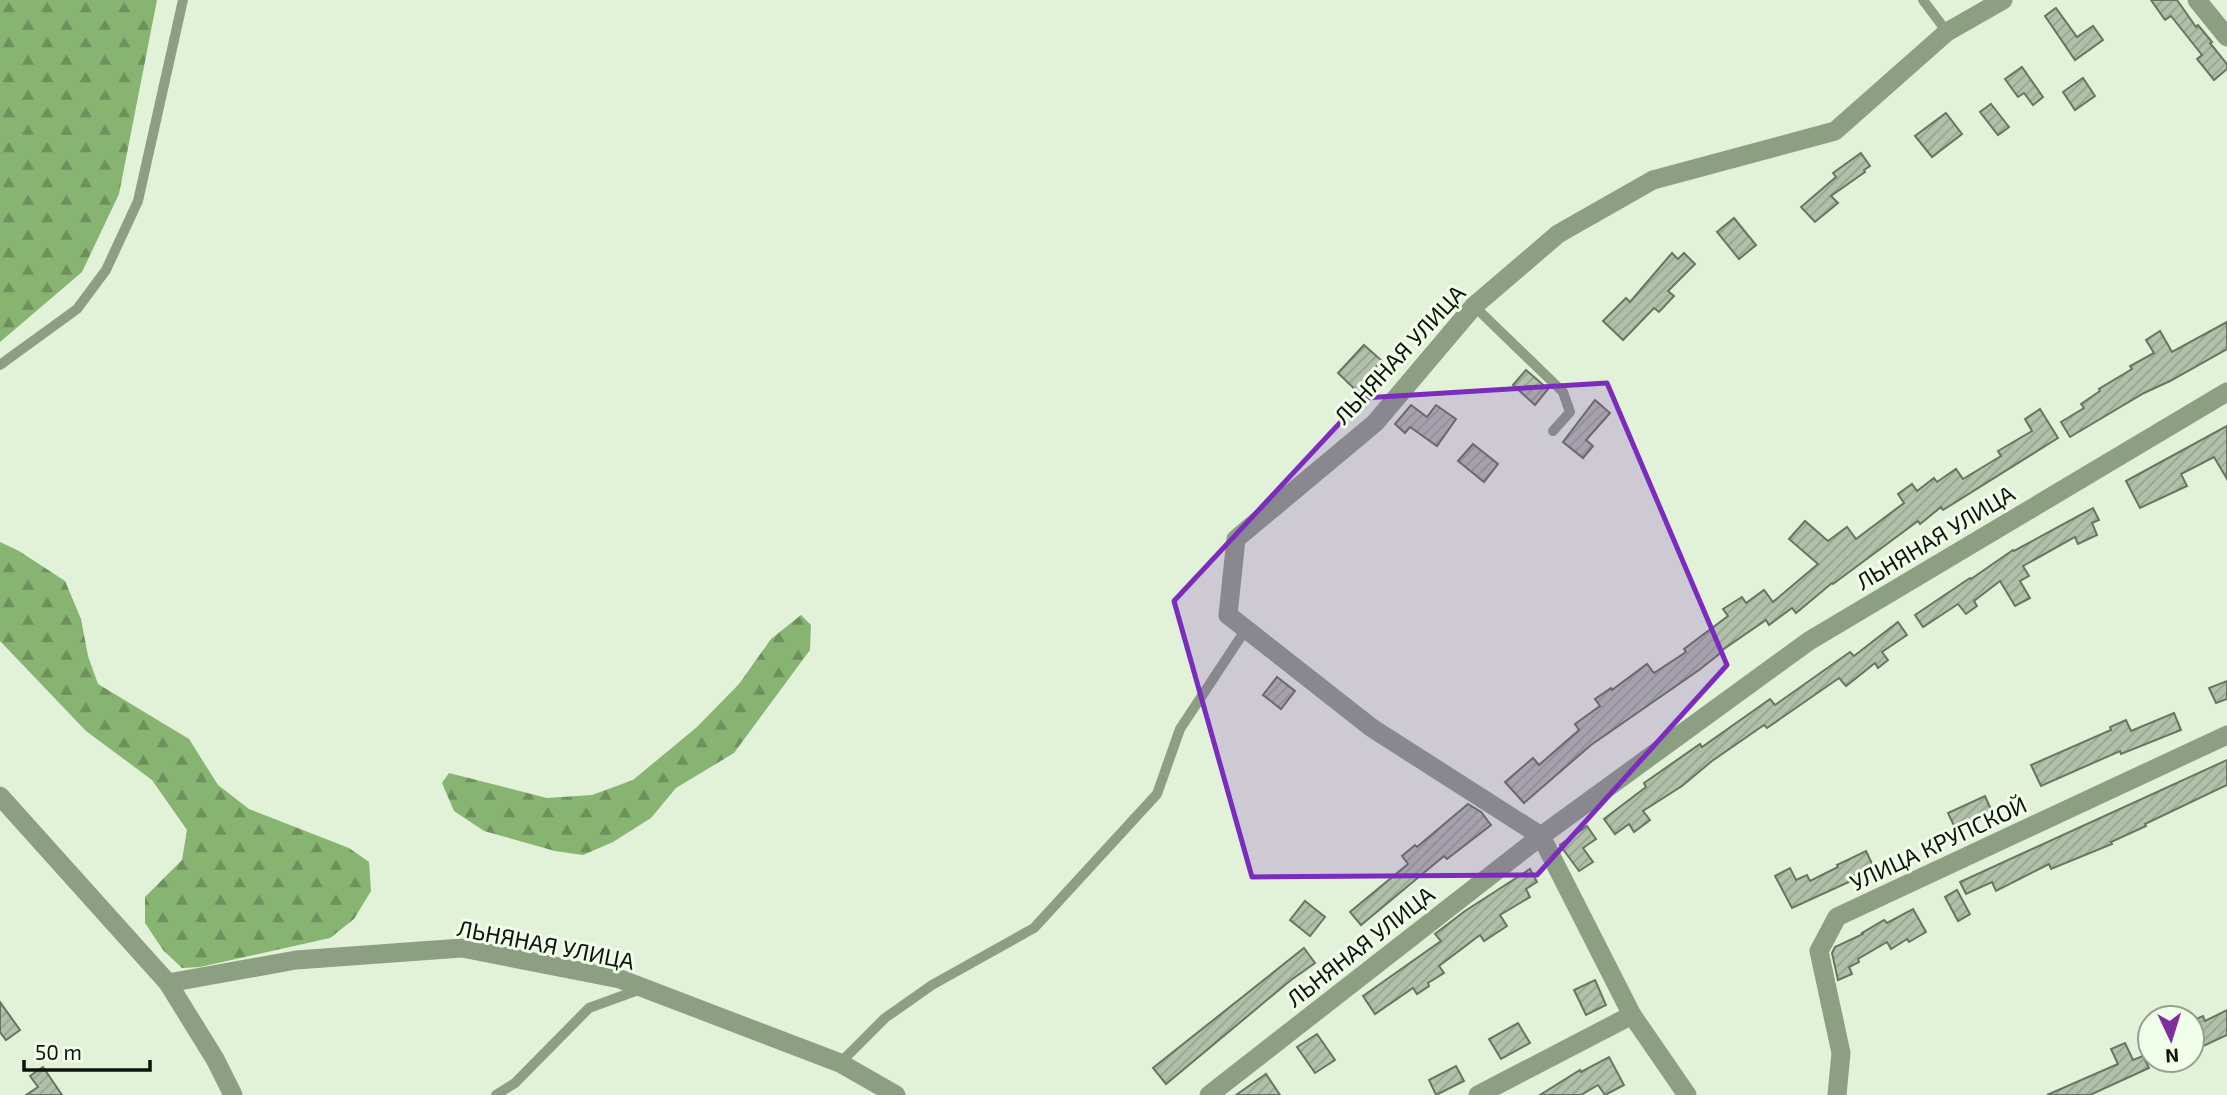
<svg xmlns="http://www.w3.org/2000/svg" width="2227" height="1095" viewBox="0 0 2227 1095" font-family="'Exo 2',sans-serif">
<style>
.forest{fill:url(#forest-firs)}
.building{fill:url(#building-hatch);stroke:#677660;stroke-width:2}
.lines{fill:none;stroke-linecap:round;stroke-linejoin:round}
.service{stroke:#8c9f82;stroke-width:10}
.minor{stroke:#8c9f82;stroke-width:19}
.tertiary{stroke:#8c9f82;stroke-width:19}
.marked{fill:#7b2cbf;fill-opacity:0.2;stroke:#7b2cbf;stroke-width:5;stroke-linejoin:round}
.labels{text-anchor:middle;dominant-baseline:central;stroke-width:6;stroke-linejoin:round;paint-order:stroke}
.street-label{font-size:23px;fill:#0d130a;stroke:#f0feea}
</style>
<defs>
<pattern id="forest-firs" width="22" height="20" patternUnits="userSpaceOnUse" patternTransform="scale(1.75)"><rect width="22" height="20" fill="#88b472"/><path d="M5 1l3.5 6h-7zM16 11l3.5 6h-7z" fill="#6e915c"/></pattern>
<pattern id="building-hatch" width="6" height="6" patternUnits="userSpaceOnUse" patternTransform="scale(1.75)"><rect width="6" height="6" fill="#b0c0a9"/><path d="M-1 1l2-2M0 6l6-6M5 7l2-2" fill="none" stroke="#96a490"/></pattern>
</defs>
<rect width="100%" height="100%" fill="#e1f2d9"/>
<!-- forest -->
<g class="forest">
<path d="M0 0H157L119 194 82 272 0 342Z"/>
<path d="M0 542 19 551 65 581 81 619 88 656 98 684 189 739 218 785 249 809 349 848 369 862 371 891 354 919 330 938 200 967 182 968 163 950 145 923V897L182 860 187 830 152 780 86 731 0 641Z"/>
<path d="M801 615 811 625 810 650 734 753 676 788 651 818 613 842 583 855 555 851 484 831 454 811 442 783 449 773 547 798 592 795 633 780 697 727 739 684 771 639Z"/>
</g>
<!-- building -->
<g class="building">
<path d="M2151 0H2177L2196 27 2198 25 2212 42 2210 43 2227 64V69L2214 80 2197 59 2202 55 2171 16 2165 20Z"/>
<path d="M2056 8 2077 37 2093 26 2103 40 2075 60 2045 16Z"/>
<path d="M2022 67 2043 97 2033 105 2024 93 2018 97 2005 79Z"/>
<path d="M2083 78 2095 96 2075 110 2063 92Z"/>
<path d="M1991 104 2009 127 1998 135 1980 112Z"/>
<path d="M1946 113 1962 134 1932 157 1915 136Z"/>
<path d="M1861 153 1870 166 1864 170 1865 172 1831 196 1838 203 1815 222 1801 207 1836 177 1833 173Z"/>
<path d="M1734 218 1756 245 1739 259 1717 232Z"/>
<path d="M1672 253 1678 259 1684 253 1695 264 1668 291 1674 296 1659 312 1654 308 1623 340 1603 321 1626 298 1630 302Z"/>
<path d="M2227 322V349L2170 381 2144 393 2070 437 2061 422 2084 408 2081 404 2100 391 2099 389 2132 369 2130 366 2154 353 2146 340 2160 331 2172 352Z"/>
<path d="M1364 345 1382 361 1373 370 1383 380 1365 399 1338 373Z"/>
<path d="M1526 370 1548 389 1535 405 1513 385Z"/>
<path d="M1595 400 1610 413 1586 440 1593 446 1583 458 1563 442Z"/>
<path d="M1411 405 1427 417 1436 405 1456 419 1437 446 1410 427 1405 433 1395 424Z"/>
<path d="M2040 409 2058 438 1943 510 1941 507 1920 524 1918 521 1833 584 1832 583 1796 613 1792 608 1769 625 1766 620 1721 651 1722 652 1699 670 1591 745 1524 803 1505 782 1533 758 1539 765 1579 730 1575 724 1600 706 1595 699 1611 688 1612 690 1647 664 1654 673 1686 652 1684 649 1728 616 1723 609 1742 597 1746 603 1764 590 1773 602 1818 564 1789 539 1805 521 1828 541 1847 527 1856 539 1904 503 1898 494 1912 484 1917 491 1934 478 1937 482 1956 469 1963 479 2001 456 1998 451 2032 431 2025 419Z"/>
<path d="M2227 426V479L2214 457 2181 474 2187 486 2140 508 2126 481Z"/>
<path d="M1473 444 1498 464 1484 482 1458 461Z"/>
<path d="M2093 508 2099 520 2092 523 2097 535 2078 544 2075 537 2023 566 2029 576 2020 581 2030 598 2015 606 2000 581 1974 601 1977 606 1966 614 1958 604 1923 627 1915 615 1970 578 1971 579 2013 550 2014 551Z"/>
<path d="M1898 622 1907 635 1882 652 1888 660 1878 668 1875 663 1846 686 1839 678 1767 728 1764 725 1712 761 1682 786 1643 811 1650 820 1634 832 1629 824 1615 834 1604 819 1646 787 1644 783 1700 744 1702 747 1770 699 1775 705 1850 652 1854 656Z"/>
<path d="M1277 677 1295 691 1281 709 1263 695Z"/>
<path d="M2227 681V699L2216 703 2209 688Z"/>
<path d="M2174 713 2181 730 2121 754 2120 751 2041 786 2031 765 2111 730 2110 727 2126 720 2131 731Z"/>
<path d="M2227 760V785L2145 824 2146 826 2111 842 2112 844 2051 869 2049 864 1996 891 1992 882 1966 894 1960 882Z"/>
<path d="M1985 796 1993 814 1956 830 1948 813Z"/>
<path d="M1468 804 1481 812 1491 825 1447 859 1444 856 1361 925 1350 912 1408 864 1402 856 1415 845 1417 847Z"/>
<path d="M1587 826 1596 839 1583 848 1593 862 1579 871 1560 845Z"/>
<path d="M1866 851 1875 870 1792 908 1775 876 1790 868 1796 880 1807 875 1810 881 1838 867 1837 865Z"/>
<path d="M1530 869 1537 882 1526 889 1530 897 1500 915 1507 926 1484 941 1480 935 1439 966 1444 973 1428 983 1429 986 1417 994 1413 988 1375 1014 1363 996 1441 941 1435 934 1465 911Z"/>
<path d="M1957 890 1970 914 1958 921 1945 897Z"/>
<path d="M1305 901 1325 917 1310 936 1290 920Z"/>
<path d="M1913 909 1926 932 1909 942 1907 939 1891 949 1887 942 1858 959 1859 962 1849 967 1852 974 1838 980 1832 953 1835 947 1863 934 1862 933 1884 920 1887 923Z"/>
<path d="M1304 948 1315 963 1291 980 1166 1084 1153 1068Z"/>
<path d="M1595 980 1606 1005 1586 1015 1574 990Z"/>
<path d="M0 1002 20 1030 6 1040 0 1032Z"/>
<path d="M2227 1010V1035L2197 1049 2192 1039V1021L2203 1016 2205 1021Z"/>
<path d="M1518 1023 1530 1043 1501 1059 1489 1039Z"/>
<path d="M1317 1034 1335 1060 1315 1073 1297 1047Z"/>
<path d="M2125 1043 2133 1060 2143 1056 2149 1068 2090 1095H2047L2118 1064 2111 1049Z"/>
<path d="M1609 1057 1624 1085 1605 1095 1598 1085 1581 1095H1540L1580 1070 1581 1072Z"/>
<path d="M1456 1066 1464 1081 1436 1095 1429 1080Z"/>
<path d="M43 1067 62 1095H26L38 1087 30 1076Z"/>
<path d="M1266 1074 1280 1095H1236Z"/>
</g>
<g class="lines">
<!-- service -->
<g class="service">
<path d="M1923 0 1947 32"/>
<path d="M1474 306 1563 392 1570 412 1553 431"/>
<path d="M0 365 77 309 106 270 138 201 183 0"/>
<path d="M840 1063 885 1018 932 985 1034 928 1157 794 1180 729 1246 629"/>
<path d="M496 1095 515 1083 589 1008 641 989"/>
</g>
<!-- minor -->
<g class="minor">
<path d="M2197 0 2227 37"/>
<path d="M168 983 296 960 462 948 620 979 840 1063 896 1095"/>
<path d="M1209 1095 1541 836 1809 641 2227 392"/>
<path d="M1478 1095 1632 1015"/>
<path d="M1687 1095 1632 1015 1541 836 1372 728 1228 615 1236 539 1375 423 1474 306 1558 234 1653 180 1835 131 1947 32 2003 0"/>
<path d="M1837 1095 1841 1053 1819 951 1837 917 2227 735"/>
</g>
<!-- tertiary -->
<path class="tertiary" d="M0 796 168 983 215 1059 233 1095"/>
</g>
<!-- marked area -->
<path class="marked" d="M1607 383 1727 665 1537 875 1252 877 1174 601 1363 398Z"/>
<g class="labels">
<!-- street labels -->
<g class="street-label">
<text transform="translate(1399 354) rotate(-47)">ЛЬНЯНАЯ УЛИЦА</text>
<text transform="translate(1935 537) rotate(-31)">ЛЬНЯНАЯ УЛИЦА</text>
<text transform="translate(1938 843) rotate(-25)">УЛИЦА КРУПСКОЙ</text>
<text transform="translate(546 944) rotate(11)">ЛЬНЯНАЯ УЛИЦА</text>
<text transform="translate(1360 946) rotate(-38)">ЛЬНЯНАЯ УЛИЦА</text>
</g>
</g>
<!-- north arrow -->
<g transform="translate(2171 1039) rotate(176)"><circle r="33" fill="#f0feea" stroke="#95a090" stroke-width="2"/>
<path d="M0-5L12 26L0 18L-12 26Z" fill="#802e9d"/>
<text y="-10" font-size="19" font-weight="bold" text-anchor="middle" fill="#0d130a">N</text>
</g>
<!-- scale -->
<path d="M24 1060v10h126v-10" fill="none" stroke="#0d130a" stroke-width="3.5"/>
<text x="35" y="1060" font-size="21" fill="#0d130a" stroke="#f0feea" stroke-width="5" paint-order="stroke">50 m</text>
</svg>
